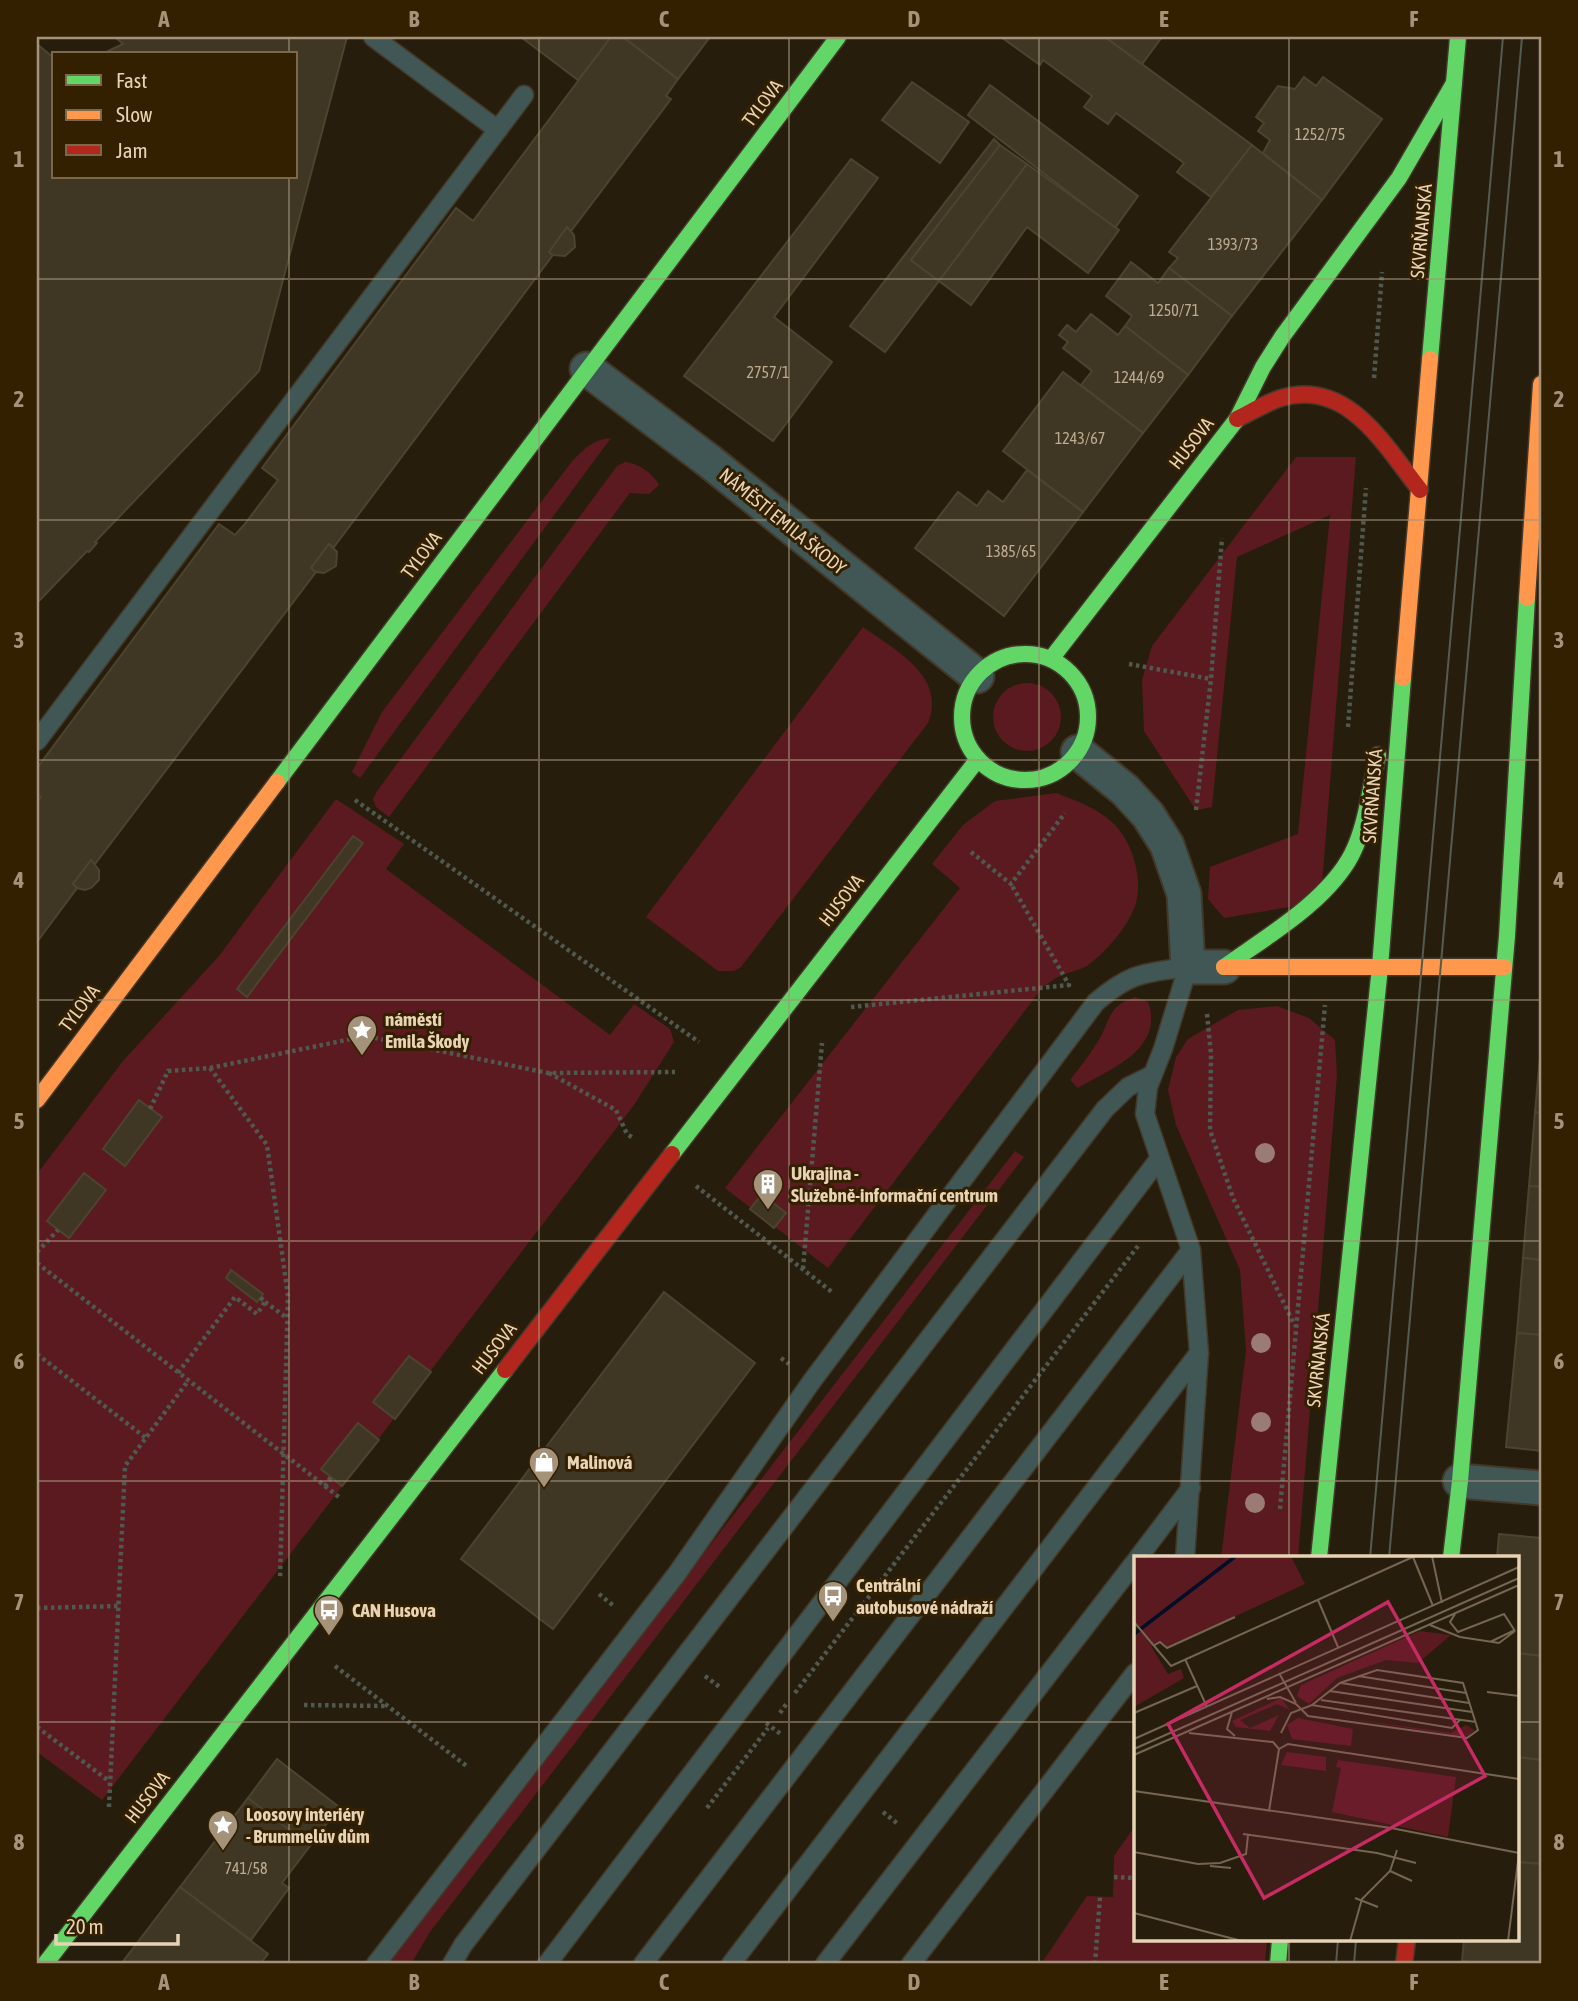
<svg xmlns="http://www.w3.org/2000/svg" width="1578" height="2001" viewBox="0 0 1578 2001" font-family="'Asap Condensed',sans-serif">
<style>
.green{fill:#5b1a20}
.building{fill:#3f3624;stroke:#4c442f;stroke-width:2}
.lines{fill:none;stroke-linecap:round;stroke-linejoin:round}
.lane-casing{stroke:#43392a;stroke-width:21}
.street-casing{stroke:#43392a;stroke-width:37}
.fast-casing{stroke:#43392a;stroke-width:19}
.slow-casing{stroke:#43392a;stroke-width:19}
.jam-casing{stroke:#43392a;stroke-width:19}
.path{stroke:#50584f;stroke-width:4.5;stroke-dasharray:3.5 3.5;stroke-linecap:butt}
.lane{stroke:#405755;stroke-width:18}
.street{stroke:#405755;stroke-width:33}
.fast{stroke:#63d668;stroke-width:16}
.slow{stroke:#ff974d;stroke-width:16}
.jam{stroke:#b3261e;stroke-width:16}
.tram{stroke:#565b52;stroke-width:2}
.tree{fill:#9b7c74}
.grid{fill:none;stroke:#a4937a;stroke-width:2;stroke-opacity:0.55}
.labels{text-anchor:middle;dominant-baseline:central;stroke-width:6;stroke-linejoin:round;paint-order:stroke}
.number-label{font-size:16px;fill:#beac91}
.street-label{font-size:19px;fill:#e8d3b5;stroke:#332000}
.poi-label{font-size:19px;font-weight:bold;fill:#e8d3b5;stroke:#332000;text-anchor:start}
.inset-river{fill:none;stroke:#040e27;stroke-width:3.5}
.inset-road{fill:none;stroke:#746650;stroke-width:2}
.view{fill:#c62b64;fill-opacity:0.15;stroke:#c62b64;stroke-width:3.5}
.inset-edge{fill:none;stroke:#e8d3b5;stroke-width:3.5}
.neatline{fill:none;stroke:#a4937a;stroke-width:2.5}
.grid-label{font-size:23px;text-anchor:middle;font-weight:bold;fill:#a4937a}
</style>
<rect width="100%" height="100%" fill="#271d0c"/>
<!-- green -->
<g class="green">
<path d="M611 438 360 778 352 772 382 712 573 460C585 448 594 439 611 438Z"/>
<path d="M1296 457H1356L1322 884 1301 905 1224 918 1208 899 1210 867 1298 834 1330 515 1237 557 1212 807 1196 810 1144 731 1142 680 1152 646Z"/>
<path d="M625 462C639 464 652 472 659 485L649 494 630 493 389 817 376 807 373 799 377 791 617 466Z"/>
<path d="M863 627C895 650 947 676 928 723L741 967 734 971H718L646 917Z"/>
<circle cx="1027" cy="717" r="34"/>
<path d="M1056 793C1077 801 1097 808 1113 823 1132 841 1143 877 1136 903 1129 926 1106 952 1087 966 1079 970 1070 972 1062 975 1055 978 1049 983 1043 987L828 1268 725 1188 960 888 932 864 963 825 995 801Z"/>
<path d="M336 799 404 844 386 869 610 1035 634 1004 670 1029 674 1042 634 1105 102 1800 37 1752V1174L123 1061 219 956Z"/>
<path d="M1135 997 1148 1002C1165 1049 1110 1069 1078 1088L1070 1080C1079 1068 1089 1056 1097 1043 1111 1021 1106 1007 1135 997Z"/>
<path d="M1277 1006 1309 1018 1335 1040 1337 1075 1298 1558H1221L1246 1351 1240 1270 1176 1125 1168 1090 1176 1057 1188 1039 1238 1010Z"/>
<path d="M1015 1151 1024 1157 430 1932 411 1964H386Z"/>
<path d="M1135 1826V1940H1267L1265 1964H1041L1087 1896 1113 1897 1114 1856Z"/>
</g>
<!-- building -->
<g class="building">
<path d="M115 37H347L259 371 95 542 97 543 89 552 87 551 37 603V44L54 58V177H296V54H102L123 44Z"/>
<path d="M521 37H611L578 80Z"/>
<path d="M611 37H623L678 79 666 96 671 99 571 231 567 227 549 252 553 255 334 547 329 544 311 568 316 572 95 864 91 860 73 884 77 888 37 942V802L41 797 37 794V768L219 524 235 535 244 525 278 480 262 468 456 208 473 221Z"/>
<path d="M623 37H710L678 79Z"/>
<path d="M1001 37H1105L1252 145 1211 197 1177 172 1184 163 1116 113 1108 124 1084 107 1092 96 1043 60 1040 65Z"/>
<path d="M1105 37H1162L1142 64Z"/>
<path d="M1304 77 1316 86 1323 77 1382 119 1322 200 1263 153 1270 140 1258 131 1264 123 1256 117 1278 86 1295 89Z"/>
<path d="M912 82 969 122 940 163 882 120Z"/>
<path d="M990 85 1138 196 1115 228 968 115Z"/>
<path d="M994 139 1000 145 911 260 939 281 885 352 850 326Z"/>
<path d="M1000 145 1027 164 939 281 911 260Z"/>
<path d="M1252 145 1322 200 1232 316 1169 268 1178 258 1169 252Z"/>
<path d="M851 159 878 178 774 317 832 362 773 441 684 376Z"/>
<path d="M1027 164 1119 230 1088 273 1027 227 971 305 939 281Z"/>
<path d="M567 227 574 235 575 247 565 256 553 255 549 252Z"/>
<path d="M1131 262 1158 283 1169 268 1232 316 1188 375 1125 326 1132 316 1106 296Z"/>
<path d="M1091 314 1118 335 1125 326 1188 375 1143 433 1081 385 1092 371 1063 348 1068 342 1059 335 1067 325 1076 332Z"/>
<path d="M1063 372 1143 433 1083 512 1003 451Z"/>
<path d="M1027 470 1083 512 1004 616 915 548 958 492 977 506 988 491 1003 502Z"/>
<path d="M329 544 337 552 336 566 324 573 316 572 311 568Z"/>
<path d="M353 836 363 843 247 997 237 989Z"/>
<path d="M91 860 99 870V880L91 888 85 890 77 888 73 884Z"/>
<path d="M1541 1046V1113L1535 1112Z"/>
<path d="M139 1100 162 1117 125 1166 103 1149Z"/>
<path d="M1535 1112 1541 1113V1187L1529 1186Z"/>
<path d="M84 1173 106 1190 69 1238 47 1221Z"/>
<path d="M1529 1186 1541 1187V1260L1523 1258Z"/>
<path d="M762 1194 786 1213 774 1228 750 1209Z"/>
<path d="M1523 1258 1541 1260V1335L1517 1333Z"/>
<path d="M231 1270 263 1294 257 1302 226 1278Z"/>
<path d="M664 1292 755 1363 553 1629 461 1559Z"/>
<path d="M1517 1333 1541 1335V1451L1506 1447Z"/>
<path d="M409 1356 431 1372 395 1419 373 1402Z"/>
<path d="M358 1423 379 1440 342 1486 321 1469Z"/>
<path d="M1499 1534 1541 1538V1656L1517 1653V1558H1497Z"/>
<path d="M1517 1653 1541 1656V1760L1517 1757Z"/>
<path d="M1517 1757 1541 1760V1864L1517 1862Z"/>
<path d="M277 1759 339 1807 310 1846 248 1798Z"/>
<path d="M248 1798 310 1846 282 1883 289 1888 251 1940 180 1887Z"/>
<path d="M1517 1862 1541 1864V1964H1494L1462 1961 1464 1940H1517Z"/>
<path d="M180 1887 268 1954 260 1964H121Z"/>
</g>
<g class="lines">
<!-- lane casing -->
<g class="lane-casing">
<g id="lane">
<path d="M373 37 498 130"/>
<path d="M37 741 524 95"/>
<path d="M1138 1558 1191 1488"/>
<path d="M376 1964 676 1575 812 1381 1096 1002C1131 972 1144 973 1188 967L1163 1049 1148 1087 1145 1114 1191 1250 1199 1353 1185 1558"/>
<path d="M452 1964 463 1945 1105 1109 1128 1087 1152 1075"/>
<path d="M547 1964 1159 1159"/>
<path d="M643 1964 1191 1250"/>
<path d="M731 1964 1199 1353"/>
<path d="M825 1964 1135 1562"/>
<path d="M911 1964 1135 1673"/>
</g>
</g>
<!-- street casing -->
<g class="street-casing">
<g id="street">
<path d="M587 369 709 461 977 676"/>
<path d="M1078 752 1125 790 1148 815 1167 845 1184 894 1188 967H1224"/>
<path d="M1460 1481 1541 1488"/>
</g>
</g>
<!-- fast casing -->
<g class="fast-casing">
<g id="fast">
<path d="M1430 359 1458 37"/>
<circle cx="1025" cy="717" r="63"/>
<path d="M1051 659 1237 419 1263 367 1282 337 1399 178 1454 83"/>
<path d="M277 782 838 37"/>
<path d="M1224 967C1266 937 1328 901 1352 854 1367 824 1370 787 1378 755"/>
<path d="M672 1154 978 759"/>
<path d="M1319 1558 1380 967 1403 678"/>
<path d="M1451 1558 1460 1481 1507 936 1527 598"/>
<path d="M45 1964 505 1370"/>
<path d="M1278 1964 1280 1940"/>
</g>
</g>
<!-- slow casing -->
<g class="slow-casing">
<g id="slow">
<path d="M1527 598 1541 384"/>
<path d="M1403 678 1430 359"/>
<path d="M1224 967H1504"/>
<path d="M37 1100 277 782"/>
</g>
</g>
<!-- jam casing -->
<g class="jam-casing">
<g id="jam">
<path d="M1237 419C1251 412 1266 403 1281 398 1348 378 1385 446 1420 490"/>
<path d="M505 1370 672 1154"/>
<path d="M1404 1964 1407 1940"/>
</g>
</g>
<!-- path -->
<g class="path">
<path d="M1374 378 1382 272"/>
<path d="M1129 664 1211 679"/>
<path d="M1348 727 1366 488"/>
<path d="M355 800 699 1042"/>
<path d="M1196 810 1211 679 1222 538"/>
<path d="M971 852 1011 884 1065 813"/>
<path d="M851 1007 1069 985 1011 884"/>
<path d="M1207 1014 1211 1054 1210 1130 1233 1198 1295 1326"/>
<path d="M210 1068 267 1145 288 1296 280 1579"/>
<path d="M549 1073 616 1110 627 1134 633 1138"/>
<path d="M150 1109 168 1071 210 1068 366 1036 548 1073 675 1072"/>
<path d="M696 1186 832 1292"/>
<path d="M37 1252 58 1230"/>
<path d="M37 1263 325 1486 331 1477"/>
<path d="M803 1269 822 1043"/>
<path d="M265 1302 287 1318"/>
<path d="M37 1354 146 1438"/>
<path d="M781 1358 789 1364"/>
<path d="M178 1373 235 1297 257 1314 265 1302 260 1297"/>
<path d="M325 1486 340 1498"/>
<path d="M1280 1509 1325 1005"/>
<path d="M599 1594 615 1607"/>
<path d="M37 1608 119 1606"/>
<path d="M335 1666 468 1767"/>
<path d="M705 1676 721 1688"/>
<path d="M795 1693 1138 1246"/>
<path d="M304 1705 386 1706"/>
<path d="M780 1713 787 1703"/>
<path d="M766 1723 782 1735"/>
<path d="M37 1727 109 1781"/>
<path d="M109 1807 125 1466 188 1381"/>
<path d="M707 1808 768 1728"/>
<path d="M883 1812 898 1824"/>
<path d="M1114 1877 1135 1878"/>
<path d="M1095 1964 1100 1897"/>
</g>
<!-- lane -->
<use href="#lane" class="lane"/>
<!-- street -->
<use href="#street" class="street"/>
<!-- fast -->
<use href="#fast" class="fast"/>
<!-- slow -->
<use href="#slow" class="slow"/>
<!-- jam -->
<use href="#jam" class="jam"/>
<!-- tram -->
<g class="tram">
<path d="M1370 1558 1503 37"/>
<path d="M1389 1558 1522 37"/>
<path d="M1336 1964 1338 1940"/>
<path d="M1354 1964 1356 1940"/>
</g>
</g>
<!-- trees -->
<g class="tree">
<circle cx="1265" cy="1153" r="10"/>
<circle cx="1261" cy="1343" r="10"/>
<circle cx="1261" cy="1422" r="10"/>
<circle cx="1255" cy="1503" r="10"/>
</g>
<!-- grid -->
<path class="grid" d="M289 37V54M539 37V1964M789 37V1964M1039 37V1964M1289 37V1558M289 177V1964M37 279H1541M37 520H1541M37 760H1541M37 1000H1541M37 1241H1541M37 1481H1541M37 1722H1135M1517 1722H1541M1289 1940V1964"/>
<!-- icons -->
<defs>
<g id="sight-pin" transform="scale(1.575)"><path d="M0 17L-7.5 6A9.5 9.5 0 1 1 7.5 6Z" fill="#a4937a" stroke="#332000"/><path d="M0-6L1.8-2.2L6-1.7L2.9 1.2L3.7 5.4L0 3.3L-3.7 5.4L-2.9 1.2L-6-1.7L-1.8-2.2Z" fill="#fff"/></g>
<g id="building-pin" transform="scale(1.575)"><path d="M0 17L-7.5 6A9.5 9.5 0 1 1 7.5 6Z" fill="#a4937a" stroke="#332000"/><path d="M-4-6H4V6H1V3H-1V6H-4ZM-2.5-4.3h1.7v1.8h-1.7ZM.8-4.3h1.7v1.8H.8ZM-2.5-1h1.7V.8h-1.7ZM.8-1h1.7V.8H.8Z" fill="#fff"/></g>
<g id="shop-pin" transform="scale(1.575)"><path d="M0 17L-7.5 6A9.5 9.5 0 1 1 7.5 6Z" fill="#a4937a" stroke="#332000"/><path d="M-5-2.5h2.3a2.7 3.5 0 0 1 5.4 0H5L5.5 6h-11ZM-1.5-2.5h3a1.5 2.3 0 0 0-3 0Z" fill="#fff"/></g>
<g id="bus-pin" transform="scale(1.575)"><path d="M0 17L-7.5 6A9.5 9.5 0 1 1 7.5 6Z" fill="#a4937a" stroke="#332000"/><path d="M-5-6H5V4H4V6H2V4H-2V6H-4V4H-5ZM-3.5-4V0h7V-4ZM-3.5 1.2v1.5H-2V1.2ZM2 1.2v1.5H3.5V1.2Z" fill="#fff"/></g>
</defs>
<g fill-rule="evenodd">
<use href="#sight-pin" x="362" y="1030"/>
<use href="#building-pin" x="768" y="1184"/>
<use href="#shop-pin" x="544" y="1462"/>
<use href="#bus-pin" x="833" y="1596"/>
<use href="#bus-pin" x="329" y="1610"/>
<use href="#sight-pin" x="223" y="1825"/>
</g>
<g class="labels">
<!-- number labels -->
<g class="number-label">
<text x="1320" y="134">1252/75</text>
<text x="1233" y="244">1393/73</text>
<text x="1174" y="310">1250/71</text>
<text x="768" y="372">2757/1</text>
<text x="1139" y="377">1244/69</text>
<text x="1080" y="438">1243/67</text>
<text x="1011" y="551">1385/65</text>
<text x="246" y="1868">741/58</text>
</g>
<!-- street labels -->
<g class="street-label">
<text transform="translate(762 103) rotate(-53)">TYLOVA</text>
<text transform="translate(1421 231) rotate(-85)">SKVRŇANSKÁ</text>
<text transform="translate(1191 443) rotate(-52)">HUSOVA</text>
<text transform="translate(783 521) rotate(39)">NÁMĚSTÍ EMILA ŠKODY</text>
<text transform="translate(421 555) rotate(-53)">TYLOVA</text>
<text transform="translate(1372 796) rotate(-86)">SKVRŇANSKÁ</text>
<text transform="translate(841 900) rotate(-52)">HUSOVA</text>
<text transform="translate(79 1008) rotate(-53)">TYLOVA</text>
<text transform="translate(494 1348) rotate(-52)">HUSOVA</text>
<text transform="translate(1318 1360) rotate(-84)">SKVRŇANSKÁ</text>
<text transform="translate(147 1797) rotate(-52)">HUSOVA</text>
</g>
<!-- poi labels -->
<g class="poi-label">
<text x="385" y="1019">náměstí<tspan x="385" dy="22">Emila Škody</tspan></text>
<text x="791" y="1173">Ukrajina -<tspan x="791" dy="22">Služebně-informační centrum</tspan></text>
<text x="567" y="1462">Malinová</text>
<text x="856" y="1585">Centrální<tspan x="856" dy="22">autobusové nádraží</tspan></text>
<text x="352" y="1610">CAN Husova</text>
<text x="246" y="1814">Loosovy interiéry<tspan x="246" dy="22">- Brummelův dům</tspan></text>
</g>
</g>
<!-- overview -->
<g transform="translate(1134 1556)">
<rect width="385" height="385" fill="#271d0c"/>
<path d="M0 0H157L171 28 33 92 30 87 17 90 34 118 47 113 50 122 0 151V80L7 75 0 66ZM286 75 317 79 284 107 252 104 203 122 175 148 163 140 167 129ZM147 142 156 154 143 148 106 164 116 172 145 159 136 175 102 171 98 165ZM195 160 317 177 332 169 341 174 333 181ZM164 162 219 173 217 190 158 183 153 169ZM153 196 192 201V215L147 209ZM204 204 322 221 314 281 198 256 207 212 202 211Z" fill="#5b1a20"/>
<path class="inset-river" d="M13 0H62M0 78 102 0"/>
<path class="inset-road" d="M298 0 308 47M279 1 299 50M184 44 204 91M321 58 316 66 324 76 370 58 381 75M0 66 37 110 281 0M296 69 326 81 365 87 381 75M356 86 381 74M19 90 26 86 33 92 101 61M51 103 73 151M145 117 162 147M224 120 332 137M207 127 335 147M196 135 338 156M353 136 385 140M133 143 146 141 162 148M187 144 342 166M162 148 174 160 333 182 344 174 329 127 243 114 206 127 178 149M98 156 93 173 101 180M0 157 63 130M55 177 139 186 145 193M147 177 157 157 178 149 318 172 326 164M0 183 385 11M0 193 385 22M145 193 154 188 385 223M0 199 385 29M0 235 257 272 385 297M135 255 145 193M109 278 243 297 282 307M0 296 64 308 86 307 112 298 114 279M76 310 97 312M256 315 278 325M221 342 244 351M0 357 108 385M216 385 228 343 256 315 263 294M374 385 385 297"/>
<path class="view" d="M254 46 351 220 130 342 34 168Z"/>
<rect width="385" height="385" class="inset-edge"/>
</g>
<!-- border -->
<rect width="1578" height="2001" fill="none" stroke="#332000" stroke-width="77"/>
<!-- legend -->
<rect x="52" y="52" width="245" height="126" fill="#332000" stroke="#7b6848" stroke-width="2"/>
<rect x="66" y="75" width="35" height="10" fill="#63d668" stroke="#7b6848" stroke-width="2"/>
<text x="116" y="88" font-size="21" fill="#e8d3b5">Fast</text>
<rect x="66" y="110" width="35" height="10" fill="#ff974d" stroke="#7b6848" stroke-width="2"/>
<text x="116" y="122" font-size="21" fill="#e8d3b5">Slow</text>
<rect x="66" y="145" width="35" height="10" fill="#b3261e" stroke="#7b6848" stroke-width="2"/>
<text x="116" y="158" font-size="21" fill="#e8d3b5">Jam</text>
<!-- scale -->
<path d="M56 1934v10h122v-10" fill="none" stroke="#e8d3b5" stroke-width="3.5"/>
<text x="66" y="1934" font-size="21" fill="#e8d3b5" stroke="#332000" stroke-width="5" paint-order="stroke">20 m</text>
<rect x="38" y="38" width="1502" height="1924" class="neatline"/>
<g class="grid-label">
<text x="164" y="27">A</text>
<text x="414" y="27">B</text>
<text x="664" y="27">C</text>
<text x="914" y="27">D</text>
<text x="1164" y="27">E</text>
<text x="1414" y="27">F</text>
<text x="19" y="167">1</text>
<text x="1559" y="167">1</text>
<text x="19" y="407">2</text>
<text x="1559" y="407">2</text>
<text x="19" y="648">3</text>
<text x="1559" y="648">3</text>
<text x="19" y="888">4</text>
<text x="1559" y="888">4</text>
<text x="19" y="1129">5</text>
<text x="1559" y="1129">5</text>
<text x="19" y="1369">6</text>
<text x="1559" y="1369">6</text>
<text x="19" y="1610">7</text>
<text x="1559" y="1610">7</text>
<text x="19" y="1850">8</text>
<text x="1559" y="1850">8</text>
<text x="164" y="1990">A</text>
<text x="414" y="1990">B</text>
<text x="664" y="1990">C</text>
<text x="914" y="1990">D</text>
<text x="1164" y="1990">E</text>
<text x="1414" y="1990">F</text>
</g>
</svg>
